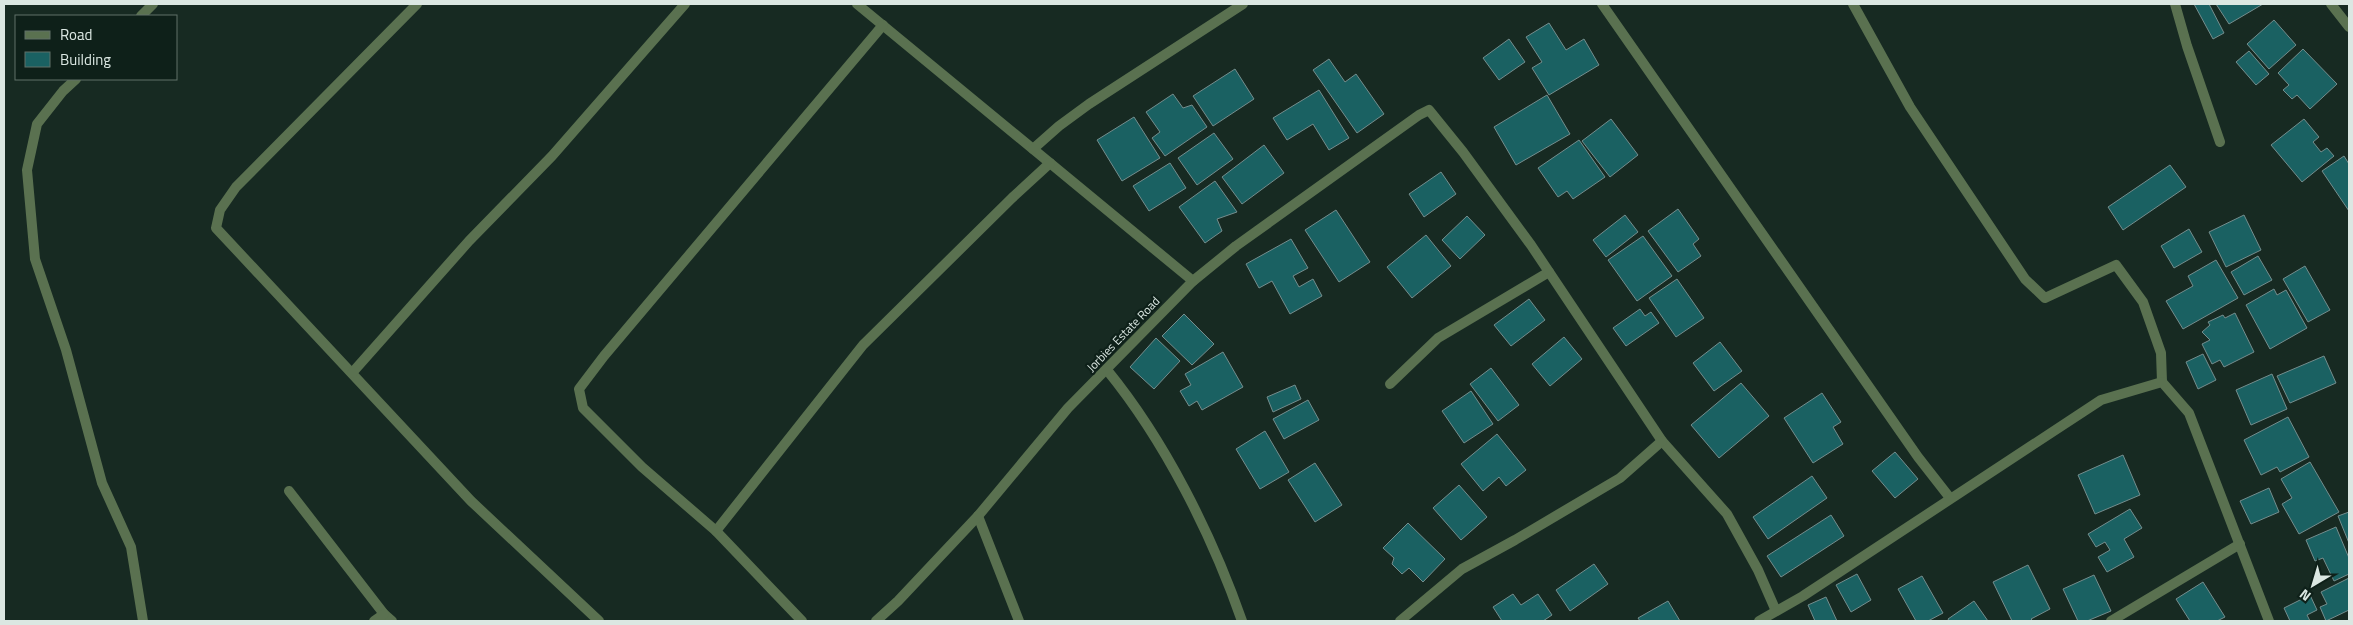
<svg xmlns="http://www.w3.org/2000/svg" width="2353" height="625" viewBox="0 0 2353 625" font-family="'Titillium Web',sans-serif">
<style>
.building{fill:#1a6162;stroke:#748d8d}
.lines{fill:none;stroke-linecap:round;stroke-linejoin:round}
.minor{stroke:#5a7150;stroke-width:10}
.labels{text-anchor:middle;dominant-baseline:central;stroke-width:4.5;stroke-linejoin:round;paint-order:stroke}
.street-label{font-size:12px;fill:#dbe7e2;stroke:#0e2019}
</style>
<rect width="100%" height="100%" fill="#172a22"/>
<!-- building -->
<g class="building">
<path d="M2194 4H2209L2224 33 2213 39Z"/>
<path d="M2216 4H2263L2229 24Z"/>
<path d="M2274 20 2296 45 2269 69 2247 44Z"/>
<path d="M1549 23 1566 50 1584 39 1599 65 1549 95 1532 68 1542 62 1526 37Z"/>
<path d="M1509 39 1525 62 1499 80 1483 58Z"/>
<path d="M2303 49 2337 84 2310 109 2297 95 2292 99 2283 90 2289 85 2278 73Z"/>
<path d="M2249 51 2269 74 2256 85 2236 62Z"/>
<path d="M1329 59 1345 82 1356 74 1384 114 1357 133 1313 70Z"/>
<path d="M1235 69 1254 99 1213 126 1193 96Z"/>
<path d="M1319 90 1349 138 1329 150 1313 124 1287 140 1273 118Z"/>
<path d="M1173 94 1183 108 1192 105 1207 127 1165 156 1152 138 1160 132 1146 112Z"/>
<path d="M1547 95 1570 134 1516 165 1494 127Z"/>
<path d="M1134 117 1160 158 1122 181 1097 140Z"/>
<path d="M1611 119 1638 155 1610 177 1582 141Z"/>
<path d="M2304 119 2319 137 2313 142 2321 152 2327 148 2334 156 2302 182 2271 145Z"/>
<path d="M1214 133 1233 159 1197 185 1178 158Z"/>
<path d="M1579 140 1605 177 1573 199 1567 191 1558 197 1538 168Z"/>
<path d="M1264 145 1284 173 1242 204 1222 177Z"/>
<path d="M2344 156 2349 164V211L2322 171Z"/>
<path d="M1170 163 1186 188 1149 211 1133 186Z"/>
<path d="M2170 165 2186 187 2123 230 2108 207Z"/>
<path d="M1441 172 1456 194 1424 217 1409 194Z"/>
<path d="M1215 181 1237 212 1217 219 1222 231 1205 243 1179 207Z"/>
<path d="M1678 209 1699 239 1693 244 1701 256 1678 272 1648 231Z"/>
<path d="M1336 210 1370 262 1339 282 1305 230Z"/>
<path d="M1625 215 1638 232 1606 257 1593 240Z"/>
<path d="M2244 215 2261 250 2226 267 2209 232Z"/>
<path d="M1467 216 1485 235 1460 259 1442 240Z"/>
<path d="M2189 229 2202 252 2174 268 2161 246Z"/>
<path d="M1426 235 1451 266 1412 298 1387 267Z"/>
<path d="M1643 236 1672 276 1637 301 1608 260Z"/>
<path d="M1291 239 1308 268 1293 276 1299 287 1313 279 1322 296 1290 314 1272 281 1259 288 1246 264Z"/>
<path d="M2258 256 2272 280 2244 295 2231 272Z"/>
<path d="M2216 260 2238 298 2183 329 2166 301 2193 286 2188 276Z"/>
<path d="M2305 266 2330 310 2308 322 2283 279Z"/>
<path d="M1677 279 1704 318 1676 337 1649 298Z"/>
<path d="M2274 289 2277 295 2286 290 2307 328 2270 349 2246 305Z"/>
<path d="M1529 299 1545 320 1511 346 1494 325Z"/>
<path d="M1640 309 1645 316 1651 312 1659 323 1626 346 1613 328Z"/>
<path d="M2235 313 2254 352 2224 367 2220 360 2212 364 2202 344 2210 340 2202 332 2210 325 2208 322 2223 315 2225 318Z"/>
<path d="M1184 314 1214 344 1192 365 1162 336Z"/>
<path d="M1564 337 1582 359 1550 386 1532 364Z"/>
<path d="M1156 338 1180 361 1154 389 1130 367Z"/>
<path d="M1720 342 1742 371 1714 391 1693 363Z"/>
<path d="M1223 352 1243 387 1202 410 1197 401 1189 406 1180 391 1191 385 1185 374Z"/>
<path d="M2203 354 2216 380 2198 389 2186 362Z"/>
<path d="M2324 356 2336 383 2290 403 2277 376Z"/>
<path d="M1491 368 1519 405 1498 421 1470 384Z"/>
<path d="M2272 374 2287 409 2251 425 2236 390Z"/>
<path d="M1741 383 1769 416 1719 458 1691 425Z"/>
<path d="M1295 385 1301 399 1273 412 1267 397Z"/>
<path d="M1471 391 1493 424 1464 443 1442 411Z"/>
<path d="M1822 393 1841 422 1833 427 1843 444 1813 463 1784 418Z"/>
<path d="M1308 400 1319 420 1284 439 1273 419Z"/>
<path d="M2288 417 2309 457 2280 472 2277 467 2261 475 2244 440Z"/>
<path d="M1265 431 1289 472 1260 489 1236 449Z"/>
<path d="M1497 434 1526 470 1506 486 1499 477 1483 491 1461 464Z"/>
<path d="M1895 452 1918 479 1895 498 1872 471Z"/>
<path d="M2123 455 2140 495 2095 514 2078 475Z"/>
<path d="M2310 462 2339 512 2299 534 2282 504 2292 498 2281 479Z"/>
<path d="M1315 463 1342 505 1315 522 1288 480Z"/>
<path d="M1812 476 1827 498 1768 539 1753 517Z"/>
<path d="M1459 485 1487 517 1461 540 1433 508Z"/>
<path d="M2269 488 2279 512 2251 524 2240 501Z"/>
<path d="M2130 509 2142 528 2124 539 2134 557 2107 572 2098 557 2110 550 2105 542 2096 547 2088 534Z"/>
<path d="M2349 512V543L2338 516Z"/>
<path d="M1831 515 1844 536 1781 577 1767 556Z"/>
<path d="M1408 523 1445 559 1423 582 1409 568 1402 574 1392 564 1394 558 1383 548Z"/>
<path d="M2336 527 2349 558V574L2334 581 2323 558 2315 561 2306 540Z"/>
<path d="M1594 564 1608 584 1570 611 1556 590Z"/>
<path d="M2028 565 2050 609 2031 619 2033 621H2012L1993 582Z"/>
<path d="M1857 574 1871 600 1851 612 1836 585Z"/>
<path d="M2094 575 2111 611 2087 621H2078L2063 589Z"/>
<path d="M1922 576 1943 613 1928 621H1916L1898 589Z"/>
<path d="M2349 578V610L2326 621 2320 607 2327 604 2321 592Z"/>
<path d="M2203 582 2225 617 2217 621H2190L2176 599Z"/>
<path d="M1513 594 1521 605 1538 594 1552 615 1543 621H1502L1493 607Z"/>
<path d="M2310 595 2317 610 2307 615 2310 621H2290L2284 608Z"/>
<path d="M1826 597 1837 621H1815L1808 605Z"/>
<path d="M1668 601 1680 621H1640L1638 618Z"/>
<path d="M1974 601 1988 621H1949L1948 619Z"/>
</g>
<g class="lines">
<!-- minor -->
<g class="minor">
<path d="M417 4 236 187 220 210 216 228 471 501 599 621"/>
<path d="M857 4 1193 281"/>
<path d="M1602 4 1918 457 1950 498"/>
<path d="M1853 4 1910 107 2025 279 2045 298 2116 265 2143 302 2161 353 2162 382"/>
<path d="M2175 4 2187 46 2220 142"/>
<path d="M2331 4 2349 27"/>
<path d="M141 16 153 4"/>
<path d="M76 79 63 91 37 124 27 170 35 259 66 350 102 483 131 547 143 621"/>
<path d="M1033 149 1059 126 1089 104 1243 4"/>
<path d="M1107 370C1165 441 1212 535 1242 621"/>
<path d="M352 373 469 241 552 156 685 4"/>
<path d="M1390 384 1438 338 1549 272"/>
<path d="M289 491 384 614 392 621"/>
<path d="M978 516 1019 621"/>
<path d="M716 531 863 345 1012 198 1050 163"/>
<path d="M374 621 384 614"/>
<path d="M802 621 716 531 642 467 583 408 579 389 604 356 883 25"/>
<path d="M876 621 898 601 978 516 1068 408 1193 281 1236 246 1419 115 1429 110 1463 152 1531 245 1662 441 1727 514 1758 570 1776 611"/>
<path d="M1400 621 1462 569 1515 540 1620 478 1662 441"/>
<path d="M1759 621 1803 596 2101 400 2162 382 2189 413 2269 621"/>
<path d="M2111 621 2240 544"/>
</g>
</g>
<g class="labels">
<!-- street labels -->
<g class="street-label">
<text transform="translate(1123 334) rotate(-46)">Jorbies Estate Road</text>
</g>
</g>
<!-- border -->
<rect width="2353" height="625" fill="none" stroke="#dbe7e2" stroke-width="10"/>
<!-- legend -->
<rect x="15" y="15" width="162" height="65" fill="#0e2019" stroke="#607069"/>
<rect x="25" y="31" width="25" height="8" fill="#5a7150" stroke="#607069"/>
<text x="60" y="40" font-size="15" fill="#dbe7e2">Road</text>
<rect x="25" y="52" width="25" height="15" fill="#1a6162" stroke="#607069"/>
<text x="60" y="65" font-size="15" fill="#dbe7e2">Building</text>
<!-- north arrow -->
<g transform="translate(2313 585) rotate(218)" stroke="#0e2019" stroke-width="4" paint-order="stroke">
<path d="M0-4L9 19L0 12L-9 19Z" fill="#dbe7e2"/>
<text y="-8" font-size="14" font-weight="bold" text-anchor="middle" fill="#dbe7e2">N</text>
</g>
</svg>
